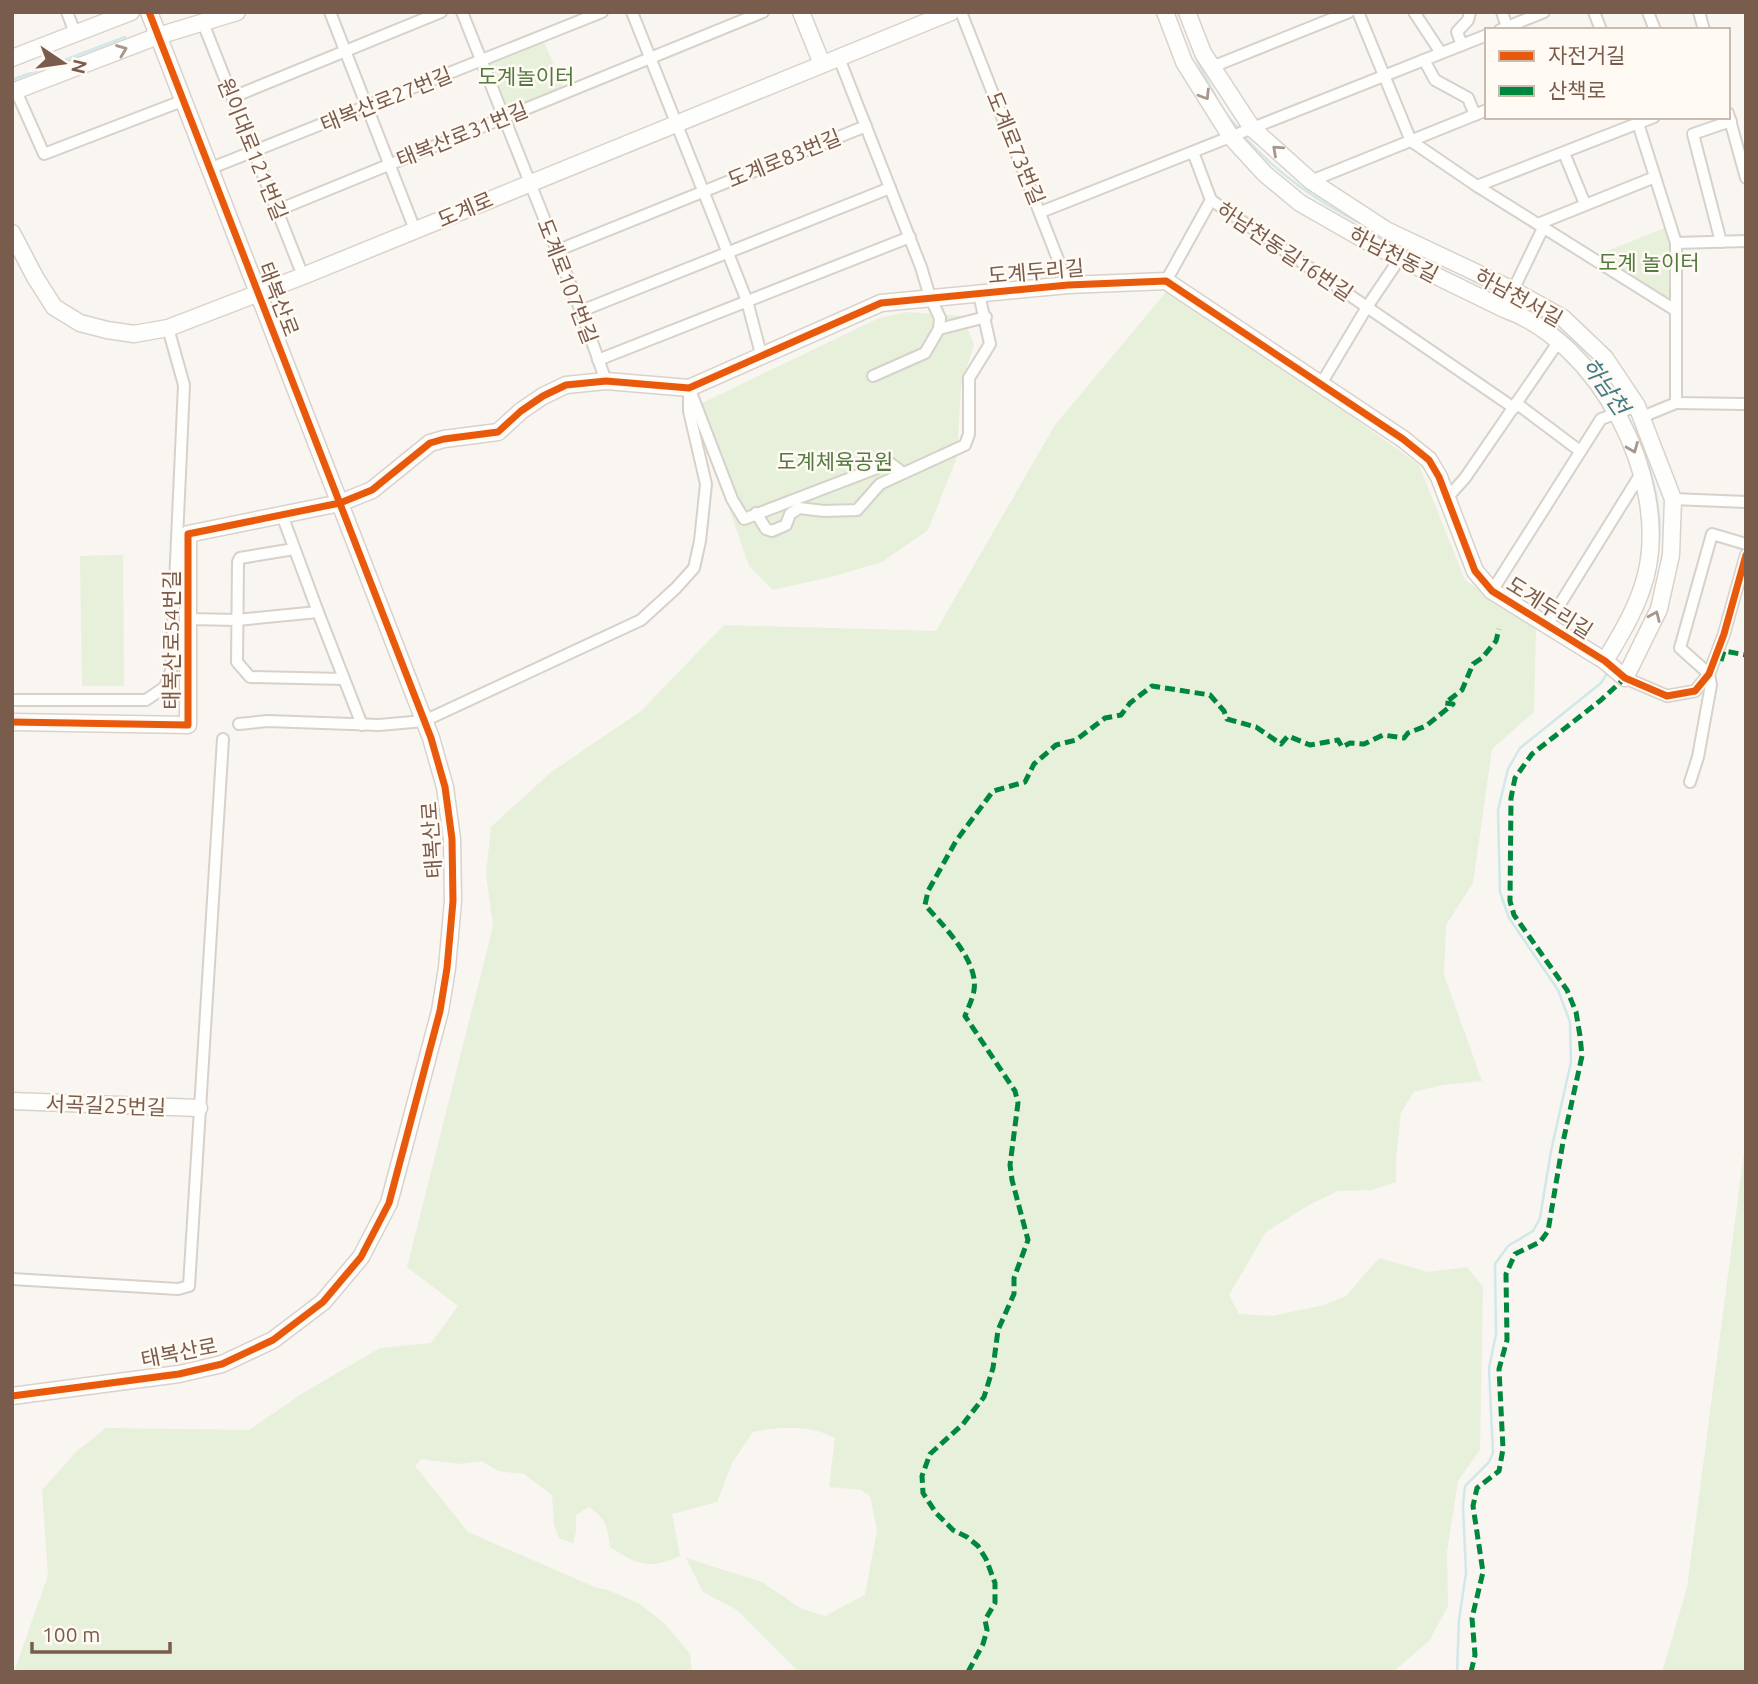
<svg xmlns="http://www.w3.org/2000/svg" width="1758" height="1684" viewBox="0 0 1758 1684" font-family="Ubuntu,'Noto Sans KR',sans-serif">
<style>
.green{fill:#e7f0db}
.lines{fill:none;stroke-linecap:round;stroke-linejoin:round}
.stream{stroke:#d0e8ea;stroke-width:2.5}
.street-casing{stroke:#d7d1cb;stroke-width:14}
.secondary-casing{stroke:#d9d2cb;stroke-width:19}
.street{stroke:#fefefd;stroke-width:10}
.secondary{stroke:#fefefd;stroke-width:16}
.quiet{stroke:#00873e;stroke-width:5;stroke-dasharray:10 5;stroke-linecap:butt}
.cycleway-casing{stroke:#fffaf3;stroke-width:11}
.cycleway{stroke:#e8590c;stroke-width:7}
.oneway{stroke:#a8958b}
.labels{text-anchor:middle;dominant-baseline:central;stroke-width:5;stroke-linejoin:round;paint-order:stroke}
.park-label{font-size:21px;fill:#537a41;stroke:#fffaf3}
.street-label{font-size:21px;fill:#7a5c4d;stroke:#fffaf3}
.water-label{font-size:23px;font-style:italic;fill:#437c86;stroke:#fffaf3}
</style>
<rect width="100%" height="100%" fill="#f9f5f0"/>
<!-- green -->
<g class="green">
<path d="M543 40 564 88 507 111 489 64Z"/>
<path d="M1670 226 1675 244 1674 309 1592 257Z"/>
<path d="M1171 286 1419 465 1465 580 1536 627 1534 712 1492 749 1473 883 1446 925 1444 975 1482 1081 1443 1085 1414 1092 1401 1112 1396 1159V1182L1372 1190 1338 1191 1307 1206 1266 1232 1229 1295 1239 1314 1272 1316 1324 1305 1346 1296 1379 1258 1428 1272 1467 1267 1483 1287 1480 1450 1458 1481 1447 1552 1448 1606 1429 1641 1393 1672H799L737 1610 703 1592 686 1558 762 1582 802 1609 825 1616 865 1595 877 1530 870 1496 861 1490 829 1487 835 1438C811 1425 780 1426 753 1432L732 1463 717 1502 672 1514 680 1556C650 1570 637 1565 610 1547 607 1525 607 1520 589 1507L576 1515V1532L573 1543 559 1538 554 1525 552 1495 524 1474 498 1471 482 1461 459 1464 421 1459 415 1466 468 1532 597 1588 608 1590 640 1604 666 1625 690 1654 692 1672H14L48 1575 42 1490 77 1451 106 1428 249 1430 303 1393 380 1348 431 1343 458 1306 407 1267 493 926 486 874 491 827 550 773 641 711 724 625 936 631 1055 425Z"/>
<path d="M907 312 962 316 974 344 961 387 957 457 928 530 882 562 835 576 773 590 749 566 694 407 879 318Z"/>
<path d="M123 555 124 686H82L80 556Z"/>
<path d="M1746 1137V1672H1662L1687 1588Z"/>
</g>
<g class="lines">
<!-- stream -->
<g class="stream">
<path d="M1197 61 1222 108"/>
<path d="M12 80 125 37"/>
<path d="M1225 113 1239 129"/>
<path d="M1243 135C1279 176 1320 203 1369 228"/>
<path d="M1446 267 1506 297"/>
<path d="M1512 300C1564 327 1594 358 1623 408"/>
<path d="M1626 414C1648 451 1669 519 1655 562"/>
<path d="M1614 662 1626 640"/>
<path d="M1457 1672 1459 1620 1466 1573 1463 1506 1465 1486 1489 1462 1493 1453 1489 1368 1496 1334 1495 1264 1508 1246 1533 1231 1540 1218 1551 1151 1571 1062 1570 1022 1558 990 1509 918 1500 892 1498 810 1508 769 1520 748 1601 683 1609 670"/>
</g>
<!-- street casing -->
<g class="street-casing">
<g id="street">
<path d="M67 12 75 33"/>
<path d="M330 12 415 230"/>
<path d="M462 12 581 311 606 381"/>
<path d="M632 12 747 301 761 354"/>
<path d="M961 12 1068 285"/>
<path d="M1358 12 1411 141 1477 186 1675 310"/>
<path d="M1414 12 1441 53"/>
<path d="M1502 12 1507 27"/>
<path d="M1594 12 1601 30"/>
<path d="M1648 12 1655 30"/>
<path d="M1699 12 1704 30"/>
<path d="M203 23 303 276"/>
<path d="M1500 30 1544 12"/>
<path d="M1462 45 1457 32 1468 20 1470 12"/>
<path d="M839 58 921 267 930 297 940 318 939 329 925 353 873 376"/>
<path d="M1424 60 1435 80 1468 98 1475 115"/>
<path d="M1212 67 1349 12"/>
<path d="M16 91 44 154 182 101"/>
<path d="M233 97 441 12"/>
<path d="M1728 113 1746 178"/>
<path d="M1636 117 1676 243V403L1642 417"/>
<path d="M1193 152 1211 200 1514 408"/>
<path d="M1564 153 1585 204"/>
<path d="M209 169 602 12"/>
<path d="M1311 181 1487 110"/>
<path d="M1477 186 1654 117"/>
<path d="M278 210 763 12"/>
<path d="M1041 212 1487 35"/>
<path d="M1538 224 1655 177"/>
<path d="M1721 242 1693 134 1731 121"/>
<path d="M1676 243 1746 241"/>
<path d="M556 251 866 126"/>
<path d="M1166 281 1211 200"/>
<path d="M1504 309 1543 228"/>
<path d="M581 311 890 188"/>
<path d="M939 329 986 317"/>
<path d="M598 360 910 237"/>
<path d="M1321 384 1367 307 1400 258"/>
<path d="M690 390 732 499 744 519 890 463 903 473"/>
<path d="M1516 403 1580 451"/>
<path d="M1676 403 1746 404"/>
<path d="M1447 498 1465 478 1559 341"/>
<path d="M1673 499 1746 502"/>
<path d="M756 513 766 529 772 531 786 525 790 514 799 508 824 511 857 510 880 484 965 445 969 434V378L990 344 979 294"/>
<path d="M294 549 240 558 238 562 237 662 250 677 344 679"/>
<path d="M1492 591 1601 419 1637 406"/>
<path d="M318 612 362 725"/>
<path d="M188 619 237 620 318 612 282 515"/>
<path d="M1547 625 1642 472"/>
<path d="M1625 678 1667 696 1695 691 1709 674 1724 634 1746 555"/>
<path d="M12 700H146L165 687 171 671 184 385 168 328"/>
<path d="M239 724 267 721 379 725 424 721 641 620 676 588 694 568 700 541 706 484 689 411V388"/>
<path d="M1690 782 1698 757 1711 685 1709 674 1680 648 1712 534 1746 544"/>
<path d="M12 1279 178 1289 189 1286 223 739"/>
</g>
</g>
<!-- secondary casing -->
<g class="secondary-casing">
<g id="secondary">
<path d="M801 12 822 64"/>
<path d="M1165 12 1184 62 1231 137 1265 174 1300 203 1377 247 1504 309C1598 342 1670 478 1646 575 1638 607 1621 634 1605 661"/>
<path d="M12 58 131 12"/>
<path d="M12 92 158 36 237 12"/>
<path d="M12 233 35 277 54 307 80 323 107 330 134 334 168 328 303 276 951 12"/>
<path d="M12 722 188 725V534L340 503 372 490 430 443 444 439 498 432 521 411 543 396 566 385 606 381 689 388 881 303 1068 285 1166 281 1403 439 1429 460 1439 477 1475 571 1492 591 1605 661 1625 678 1659 609 1671 555 1673 499 1637 406 1605 358 1563 318 1513 290 1386 230 1311 181 1252 128 1203 53 1187 12"/>
<path d="M12 1101 199 1108"/>
<path d="M12 1396 179 1374 222 1364 273 1340 323 1302 361 1257 389 1203 440 1011 447 968 453 901 452 839 445 787 431 738 149 12"/>
</g>
</g>
<!-- street -->
<use href="#street" class="street"/>
<!-- secondary -->
<use href="#secondary" class="secondary"/>
<!-- quiet -->
<g class="quiet">
<path d="M1721 661 1724 651 1746 655"/>
<path d="M968 1672 983 1644 987 1630 985 1620 995 1603V1583L986 1559 978 1546 967 1537 953 1530 936 1513 923 1493 922 1476 930 1454 963 1424 984 1397 993 1368 998 1330 1014 1294V1278L1028 1240 1012 1180 1010 1165 1018 1103 1015 1091 965 1016C968 1008 973 998 974 990 979 961 942 924 925 905L928 891 956 841 993 791 1025 782 1034 764 1056 745 1076 740 1105 718 1121 715 1130 703 1152 686 1210 695 1224 711 1227 719 1256 727 1281 744 1288 736 1310 745 1338 740 1342 747 1350 743 1364 744 1383 735 1404 738 1408 733 1426 726 1453 704 1445 703 1462 690 1473 664 1482 658 1496 641 1499 629"/>
<path d="M1471 1672 1475 1655 1472 1618 1483 1572 1473 1506 1477 1488 1499 1471 1503 1449 1499 1369 1507 1340 1506 1274 1515 1254 1540 1242 1548 1231 1563 1142 1582 1056 1580 1036 1576 1012 1567 990 1514 915 1510 901 1511 798 1515 778 1532 754 1601 700 1625 678"/>
</g>
<!-- cycleway casing -->
<g class="cycleway-casing">
<g id="cycleway">
<path d="M12 722 188 725V534L340 503 372 490 430 443 444 439 498 432 521 411 543 396 566 385 606 381 689 388 881 303 1068 285 1166 281 1403 439 1429 460 1439 477 1475 571 1492 591 1605 661 1625 678 1667 696 1695 691 1709 674 1724 634 1746 555"/>
<path d="M12 1396 179 1374 222 1364 273 1340 323 1302 361 1257 389 1203 440 1011 447 968 453 901 452 839 445 787 431 738 149 12"/>
</g>
</g>
<!-- cycleway -->
<use href="#cycleway" class="cycleway"/>
</g>
<!-- one-way arrows -->
<defs><path id="oneway-chevron" d="M-2-3.5L2.5 0L-2 3.5" fill="none" stroke-width="1.6" stroke-linecap="round" stroke-linejoin="round" transform="scale(1.75)"/></defs>
<g class="oneway">
<use href="#oneway-chevron" transform="translate(122 50) rotate(-21)"/>
<use href="#oneway-chevron" transform="translate(1205 95) rotate(58)"/>
<use href="#oneway-chevron" transform="translate(1277 150) rotate(-138)"/>
<use href="#oneway-chevron" transform="translate(1633 448) rotate(68)"/>
<use href="#oneway-chevron" transform="translate(1655 616) rotate(-66)"/>
</g>
<g class="labels">
<!-- park labels -->
<g class="park-label">
<text x="526" y="76">도계놀이터</text>
<text x="1649" y="262">도계 놀이터</text>
<text x="835" y="461">도계체육공원</text>
</g>
<!-- street labels -->
<g class="street-label">
<text transform="translate(386 99) rotate(-22)">태복산로27번길</text>
<text transform="translate(462 134) rotate(-22)">태복산로31번길</text>
<text transform="translate(1016 148) rotate(68)">도계로73번길</text>
<text transform="translate(253 149) rotate(68)">원이대로121번길</text>
<text transform="translate(784 158) rotate(-22)">도계로83번길</text>
<text transform="translate(465 209) rotate(-23)">도계로</text>
<text transform="translate(1285 251) rotate(34)">하남천동길16번길</text>
<text transform="translate(1394 254) rotate(27)">하남천동길</text>
<text transform="translate(1036 271) rotate(-5)">도계두리길</text>
<text transform="translate(568 281) rotate(69)">도계로107번길</text>
<text transform="translate(1519 297) rotate(29)">하남천서길</text>
<text transform="translate(279 299) rotate(69)">태복산로</text>
<text transform="translate(1550 607) rotate(32)">도계두리길</text>
<text transform="translate(171 640) rotate(-90)">태복산로54번길</text>
<text transform="translate(431 840) rotate(-94)">태복산로</text>
<text transform="translate(106 1105) rotate(2)">서곡길25번길</text>
<text transform="translate(179 1352) rotate(-11)">태복산로</text>
</g>
<!-- water labels -->
<g class="water-label">
<text transform="translate(1606 386) rotate(55)">하남천</text>
</g>
</g>
<!-- border -->
<rect width="1758" height="1684" fill="none" stroke="#7a5c4d" stroke-width="28"/>
<!-- legend -->
<rect x="1485" y="28" width="245" height="91" fill="#fffaf3" stroke="#cabbb1" stroke-width="2"/>
<rect x="1499" y="51" width="35" height="10" fill="#e8590c" stroke="#cabbb1" stroke-width="2"/>
<text x="1548" y="63" font-size="21" fill="#7a5c4d">자전거길</text>
<rect x="1499" y="86" width="35" height="10" fill="#00873e" stroke="#cabbb1" stroke-width="2"/>
<text x="1548" y="98" font-size="21" fill="#7a5c4d">산책로</text>
<!-- north arrow -->
<g transform="translate(63 63) rotate(103)" stroke="#fffaf3" stroke-width="5" paint-order="stroke">
<path d="M0-5L12 26L0 18L-12 26Z" fill="#7a5c4d"/>
<text y="-10" font-size="19" font-weight="bold" text-anchor="middle" fill="#7a5c4d">N</text>
</g>
<!-- scale -->
<path d="M32 1642v10h138v-10" fill="none" stroke="#7a5c4d" stroke-width="3.5"/>
<text x="42" y="1642" font-size="21" fill="#7a5c4d" stroke="#fffaf3" stroke-width="5" paint-order="stroke">100 m</text>
</svg>
